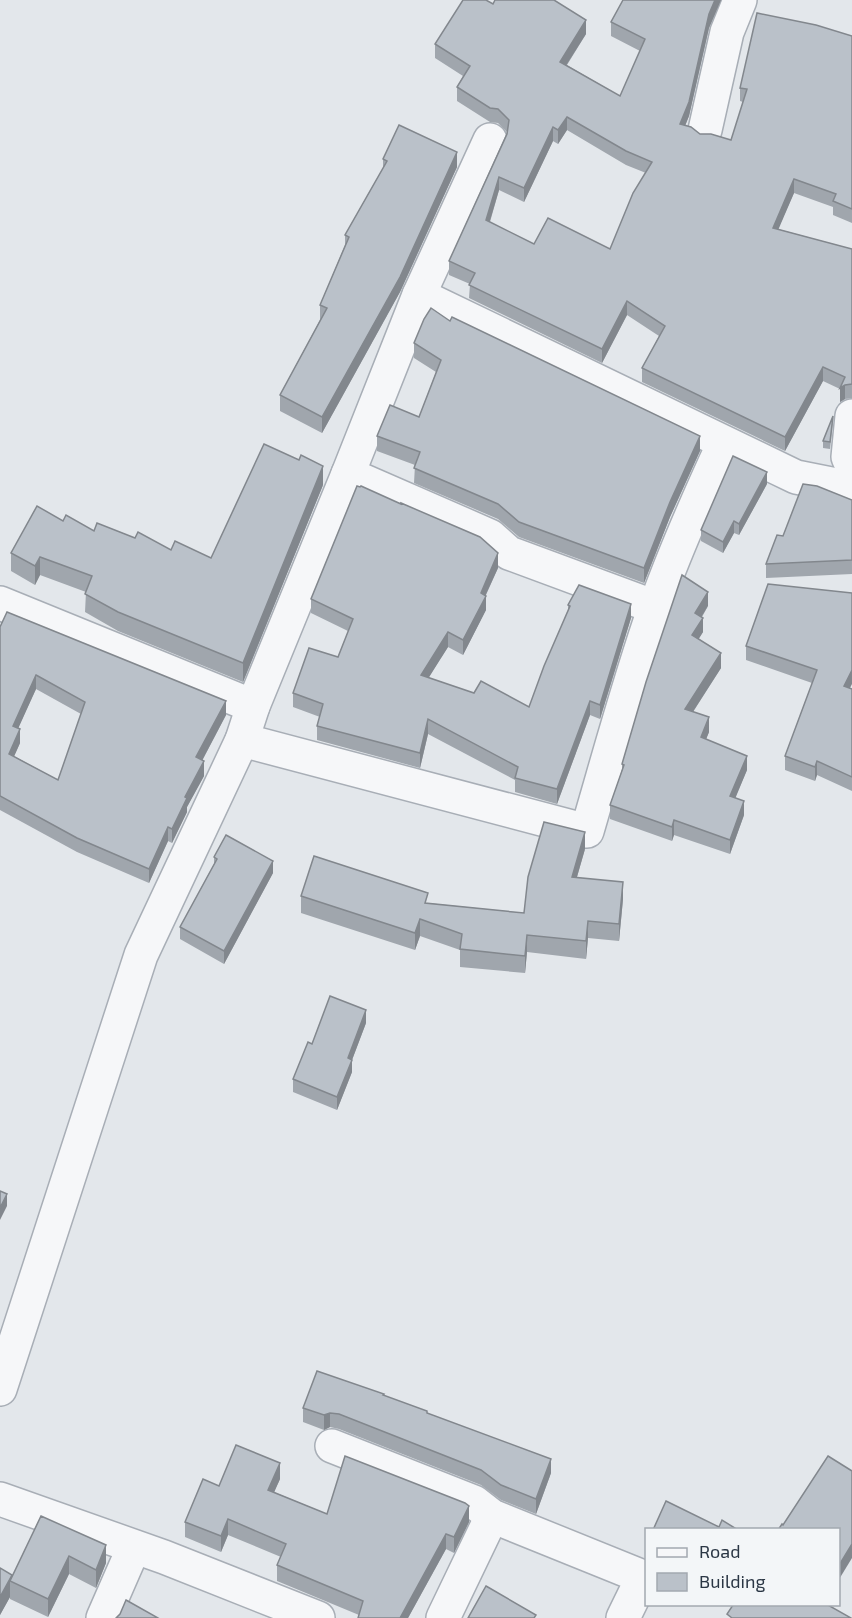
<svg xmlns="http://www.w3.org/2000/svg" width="852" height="1618" viewBox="0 0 852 1618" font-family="'Exo 2',sans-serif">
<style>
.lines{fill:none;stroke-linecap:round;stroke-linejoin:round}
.minor-casing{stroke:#a8aeb6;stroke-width:36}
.minor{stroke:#f6f7f9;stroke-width:33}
.wall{fill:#a0a6ad;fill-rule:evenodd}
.shaded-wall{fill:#82878d}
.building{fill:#bac1c9;stroke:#82878d;stroke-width:1.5;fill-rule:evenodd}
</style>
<rect width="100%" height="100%" fill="#e3e7eb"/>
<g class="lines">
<!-- minor casing -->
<g class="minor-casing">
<g id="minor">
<path d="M705 130 727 32 740 0"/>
<path d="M419 295 490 140"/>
<path d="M852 416 848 457 852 466"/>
<path d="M348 474 490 536 509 553 655 607"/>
<path d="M0 603 253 706"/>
<path d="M242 740 587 831C609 756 629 681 655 607 675 551 699 497 724 443"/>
<path d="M0 1389 141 955 242 740 253 706 348 474 419 295 796 477 852 488"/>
<path d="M332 1446 474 1502 492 1516 643 1577 623 1618"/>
<path d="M0 1499 164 1557 318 1618"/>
<path d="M103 1618 134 1547"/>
<path d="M443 1618 492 1516"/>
</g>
</g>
<!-- minor -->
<use href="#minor" class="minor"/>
</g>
<!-- wall -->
<g class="wall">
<path d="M623 0H721L709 28 689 116 685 126 700 134 731 140 743 102 740 101V88L852 36V223L833 215V207L794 193 778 229 852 249V398L845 399 840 402V389L823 381 785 451 642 382V368L659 336 627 315 602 363 469 298 470 284 449 275V261L507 132 498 123 490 122 457 101V87L463 76 435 58V44L493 4 586 34 567 65 620 96 640 51 611 36V22ZM567 130 626 165 646 173 610 249 534 244 490 222 499 190 524 202 553 141 558 144Z"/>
<path d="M383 159 457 167 400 292 322 433 280 411V395L320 320V305L345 245V235L383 168Z"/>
<path d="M450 321 700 451 670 517 644 583 519 537 498 519 414 483 415 465 377 451V436L419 417 436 372 414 358V343Z"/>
<path d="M833 422 830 449 823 448V441Z"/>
<path d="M767 484 739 535 734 533 723 553 701 541V530Z"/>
<path d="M323 485 243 682 118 631 85 612 86 592 40 575 35 585 11 571V553L63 521 94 531 135 538 171 550 211 558Z"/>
<path d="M852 500V574L766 578V564L783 536Z"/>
<path d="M498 568 486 595V610L463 655 448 647 428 678 474 693 529 707 568 611V605L631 618 600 719 590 715 557 804 515 792V780L428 734 420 768 317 740V726L320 717 293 707V693L338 657 348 631 311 613V599Z"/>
<path d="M768 584 850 688 852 689V791L817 775 815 781 785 770V756L812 683 746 660V646Z"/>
<path d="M708 606 702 617 703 632 698 639 721 668 693 712 709 732 706 739 747 770 735 798 744 815 730 854 674 835 672 841 610 819V805L622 770V764L646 682Z"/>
<path d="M0 627 226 715 202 761 204 776 187 807V812L172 843 168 841 149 883 77 852 0 810ZM36 689 81 714 58 780 14 756 20 743 18 728Z"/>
<path d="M585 849 577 877 623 899 619 941 588 938 586 959 527 952 525 973 460 967V950L420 936 415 950 301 913V896L428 903 524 913Z"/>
<path d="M214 857 273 873 224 964 180 939V927L214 864Z"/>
<path d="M366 1023 352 1060V1072L337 1110 293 1092V1079L312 1044Z"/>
<path d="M384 1396 427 1413 551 1473 536 1514 501 1500 481 1485 339 1429 330 1427 324 1430 303 1422V1408Z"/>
<path d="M280 1479 274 1492 327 1514 469 1522 454 1553 446 1549 408 1618H358L359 1615 277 1581V1565L281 1557 228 1535 221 1552 185 1537V1522L219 1486Z"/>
<path d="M41 1516 106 1563 96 1588 69 1574 48 1617 10 1599V1597L0 1615V1568L12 1577Z"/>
</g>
<!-- shaded-wall -->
<g class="shaded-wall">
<path d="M715 0H721L709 28 689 116 680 138V124L709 14Z"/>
<path d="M586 20V34L560 75V62Z"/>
<path d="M567 117V130L558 144V130Z"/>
<path d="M553 127V141L524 202V188Z"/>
<path d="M457 152V167L400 292 322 433V417Z"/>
<path d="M499 177V190L486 234V220Z"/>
<path d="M794 179V193L773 242V228Z"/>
<path d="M627 301V315L602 363V349Z"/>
<path d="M823 367V381L785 451V437Z"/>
<path d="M845 385V399L840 402V388Z"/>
<path d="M700 436V451L670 517 644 583V568L670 502Z"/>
<path d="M323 466V485L243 682V663Z"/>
<path d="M767 472V484L739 535V524Z"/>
<path d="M734 521V533L723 553V542Z"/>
<path d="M498 553V568L481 605 486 596V610L463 655V640L481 593Z"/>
<path d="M40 557V575L35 585V566Z"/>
<path d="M708 592V606L695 627V613Z"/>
<path d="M631 604V618L600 719V705Z"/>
<path d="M703 618V632L692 650V635Z"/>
<path d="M448 632V647L421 690V675Z"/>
<path d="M721 653V668L685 724V709Z"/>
<path d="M852 670V684L844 700V686Z"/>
<path d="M36 675V689L13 740V726Z"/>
<path d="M226 701V715L196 772V757Z"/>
<path d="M590 701V715L557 804V789Z"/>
<path d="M709 717V732L701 752V737Z"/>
<path d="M428 719V734L420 768V753Z"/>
<path d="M20 729V743L9 768V754Z"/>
<path d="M747 756V770L730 811V796Z"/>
<path d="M204 761V776L187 807V812L172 843V829L185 797Z"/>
<path d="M817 761V775L815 781V767Z"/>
<path d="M744 801V815L730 854V840Z"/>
<path d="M674 820V835L672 841V827Z"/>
<path d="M168 827V841L149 883V869Z"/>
<path d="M585 832V849L572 894V877Z"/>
<path d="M273 861V873L224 964V951Z"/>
<path d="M623 882V899L619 941V924Z"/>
<path d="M420 919V936L415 950V933Z"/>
<path d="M588 921V938L586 959V941Z"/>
<path d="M527 935V952L525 973V956Z"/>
<path d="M366 1010V1023L352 1060V1072L337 1110V1097L348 1058Z"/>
<path d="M7 1194V1206L0 1220V1208Z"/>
<path d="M330 1413V1427L324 1430V1415Z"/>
<path d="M551 1459V1473L536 1514V1499Z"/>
<path d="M280 1463V1479L268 1506V1490Z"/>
<path d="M469 1506V1522L454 1553V1537Z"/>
<path d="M228 1519V1535L221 1552V1536Z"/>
<path d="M446 1534V1549L408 1618H400Z"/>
<path d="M852 1544V1558L838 1581V1567Z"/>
<path d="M106 1545V1563L96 1588V1570Z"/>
<path d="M69 1556V1574L48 1617V1599Z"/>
<path d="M12 1575V1582L10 1581V1597L0 1615V1597Z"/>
</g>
<!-- building -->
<g class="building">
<path d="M463 0H486L493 4 495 0H554L586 20 560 62 620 96 645 39 611 22 623 0H715L709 14 689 102 680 124 691 127 700 134H711L731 140 747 89 740 88 757 13 816 25 852 36V209L833 201 836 194 794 179 773 228 852 249V384L845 385 840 388 845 377 823 367 785 437 642 368 665 326 627 301 602 349 469 285 475 273 449 261 507 134 509 120 498 109 490 108 457 87 470 66 435 44ZM567 117 626 151 652 162 633 193 610 249 548 218 534 244 486 220 499 177 524 188 553 127 558 130Z"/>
<path d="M399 125 457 152 400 277 322 417 280 395 327 308 320 305 349 237 345 235 387 161 383 159Z"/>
<path d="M431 308 450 321 452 317 700 436 670 502 644 568 519 522 498 504 414 468 420 452 377 436 390 405 419 417 441 360 414 343 424 319Z"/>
<path d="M833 416 830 442 823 441Z"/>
<path d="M264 444 299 460 301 455 323 466 243 663 118 612 85 594 92 576 40 557 35 566 11 553 37 506 63 521 66 515 94 531 97 523 135 538 138 532 171 550 175 541 211 558Z"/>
<path d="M733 456 767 472 739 524 734 521 723 542 701 530Z"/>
<path d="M803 484 817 486 852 500V560L766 564 777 535 783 536Z"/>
<path d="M357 486 360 487 361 486 401 504V503L480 537 498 553 481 593 486 596 463 640 448 632 421 675 474 693 481 681 529 707 544 666 570 606 568 605 579 585 631 604 600 705 590 701 557 789 515 778 518 767 428 719 420 753 317 726 323 704 293 693 309 648 338 657 353 619 311 599Z"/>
<path d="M682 575 708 592 695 613 703 618 692 635 721 653 685 709 709 717 701 737 747 756 730 796 744 801 730 840 674 820 672 827 610 805 624 765 622 764 646 682Z"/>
<path d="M768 584 852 593V670L844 686 852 689V777L817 761 815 767 785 756 817 670 746 646Z"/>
<path d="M7 612 226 701 196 757 204 761 185 797 187 798 172 829 168 827 149 869 77 838 0 796V627ZM36 675 85 702 58 780 9 754 20 729 13 726Z"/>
<path d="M544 822 585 832 572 877 623 882 619 924 588 921 586 941 527 935 525 956 460 949 462 934 420 919 415 933 301 896 314 856 428 893 425 903 524 913 528 877Z"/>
<path d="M226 835 273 861 224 951 180 927 217 859 214 857Z"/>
<path d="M330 996 366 1010 348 1058 352 1060 337 1097 293 1079 308 1042 312 1044Z"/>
<path d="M0 1191 7 1194 0 1208Z"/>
<path d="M317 1371 384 1394 383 1395 427 1411V1413L551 1459 536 1499 501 1485 481 1470 339 1414 330 1413 324 1415 303 1408Z"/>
<path d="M236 1445 280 1463 268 1490 327 1514 345 1456 465 1503 469 1506 454 1537 446 1534 400 1618H358L363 1601 277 1565 286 1544 228 1519 221 1536 185 1522 203 1479 219 1486Z"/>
<path d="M828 1456 852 1471V1544L838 1567V1530H778L782 1524 783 1525Z"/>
<path d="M666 1501 719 1527 722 1520 738 1530H653Z"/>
<path d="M41 1516 106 1545 96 1570 69 1556 48 1599 10 1581Z"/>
<path d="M0 1568 12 1575 0 1597Z"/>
<path d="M486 1586 536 1615 534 1618H468Z"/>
<path d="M126 1600 158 1618H116L120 1614Z"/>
<path d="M733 1605H828L851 1618H732L727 1614Z"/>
</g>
<!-- legend -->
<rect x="645" y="1528" width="195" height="78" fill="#f3f6f8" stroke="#a3a9b0" stroke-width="1.5"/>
<rect x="657" y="1548" width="30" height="9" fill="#f6f7f9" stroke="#a3a9b0" stroke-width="1.5"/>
<text x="699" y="1558" font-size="18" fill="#2a3644">Road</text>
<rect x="657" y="1573" width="30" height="18" fill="#bac1c9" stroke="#a3a9b0" stroke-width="1.5"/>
<text x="699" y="1588" font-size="18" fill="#2a3644">Building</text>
</svg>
